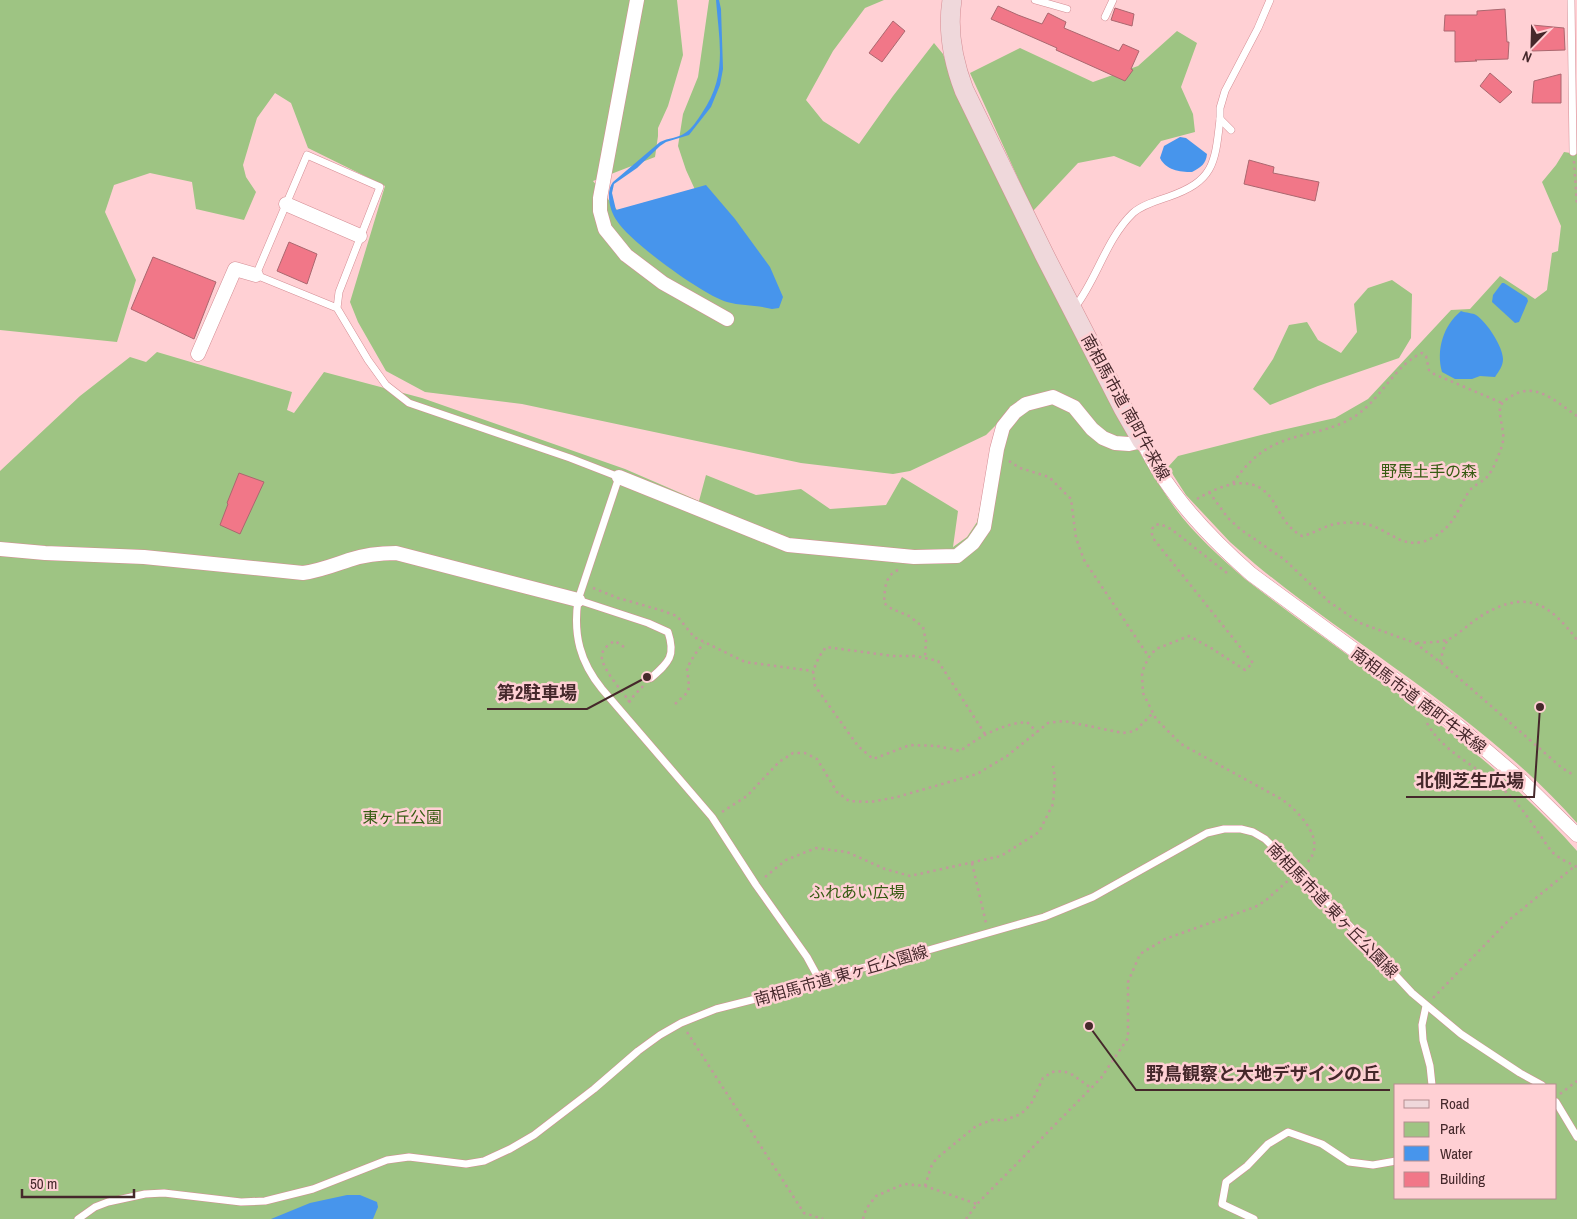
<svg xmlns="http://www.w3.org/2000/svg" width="1577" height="1219" viewBox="0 0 1577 1219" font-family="'Archivo Narrow','Noto Sans JP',sans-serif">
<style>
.green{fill:#9ec483;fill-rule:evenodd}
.water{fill:#4795ec}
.building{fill:#f17788;stroke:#ab676f}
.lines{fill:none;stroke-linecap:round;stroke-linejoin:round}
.lane-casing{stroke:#d48d94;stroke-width:8}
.street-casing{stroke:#d48d94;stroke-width:15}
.secondary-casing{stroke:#d48d94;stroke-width:20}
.path{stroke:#c2999d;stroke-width:2.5;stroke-dasharray:2.5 4;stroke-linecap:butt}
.lane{stroke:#fff;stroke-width:7}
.street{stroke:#fff;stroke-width:14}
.secondary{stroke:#efd8db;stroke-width:19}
.labels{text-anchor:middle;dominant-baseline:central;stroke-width:5;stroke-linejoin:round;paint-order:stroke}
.street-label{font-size:16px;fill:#45282b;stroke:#ffd0d4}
.park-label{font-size:16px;fill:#365b12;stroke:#ffd0d4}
.leader{fill:none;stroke:#45282b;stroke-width:2}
.callout-dot{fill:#45282b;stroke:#ffd0d4;stroke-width:2}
.callout-label{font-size:18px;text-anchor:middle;font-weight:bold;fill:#45282b;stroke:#ffd0d4;stroke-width:5;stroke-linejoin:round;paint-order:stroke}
</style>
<rect width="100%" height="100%" fill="#ffd0d4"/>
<!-- green -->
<g class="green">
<path d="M0 0H677L683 55 668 106 658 128V136L655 157 593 181 627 222 702 205 686 170 678 146 683 114 698 77 709 0H884L865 8 833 51 806 100 823 121 859 144 893 96 934 43 943 54 951 76 1123 424C1140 452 1156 482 1175 508 1195 535 1220 557 1245 579 1358 666 1482 743 1577 851V1219H0V471L80 396 130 357 146 362 157 352 292 392 287 410 294 413 324 372 422 398 625 469 699 501 706 475 756 495 801 489 830 509 886 505 902 477 958 511 953 547 967 537 977 522 997 424 986 435 944 455 910 471 893 474 801 463 522 404 425 392 386 371 358 322 350 302 385 186 308 148 291 103 275 93 257 118 243 165 246 177 256 192 244 220 196 209 192 182 150 173 114 185 105 212 136 280 117 342 0 330ZM1396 1085H1556V1198H1396Z"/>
<path d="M1177 31 1197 43 1181 87 1193 114 1195 132 1161 141 1140 167 1114 156 1078 163 1033 211 970 73 1020 48 1093 82 1138 66Z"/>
<path d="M1564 152 1577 154V823C1485 719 1361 651 1255 564L1230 542 1186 495 1168 467 1178 456 1265 434 1335 418 1368 399 1451 310 1470 309 1500 276 1535 299 1547 290 1552 253 1558 251 1561 226 1542 182 1556 165Z"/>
<path d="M1392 280 1412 294 1411 338 1399 358 1318 386 1270 405 1253 389 1273 359 1289 325 1307 322 1318 340 1341 353 1357 332 1354 304 1368 288Z"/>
</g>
<!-- water -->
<g class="water">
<path d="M716 0H719L721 9 723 69 720 85 711 107 689 135 666 142 660 146 637 168 614 184 612 193 616 210 706 185 735 219 770 267 783 297 779 308 772 309C758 305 741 306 727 302 703 295 630 242 617 221 610 212 605 192 613 182L660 142C668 138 678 138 685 133 693 128 697 120 702 113 728 76 719 41 716 0Z"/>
<path d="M1180 137 1186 138 1207 154C1206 164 1201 167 1192 172 1179 172 1166 170 1160 158L1164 146Z"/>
<path d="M1502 283H1504L1527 298 1528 301 1519 322 1515 323 1492 302 1493 295Z"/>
<path d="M1461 311C1466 313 1473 313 1476 315 1487 322 1503 347 1503 359 1503 366 1499 371 1495 377L1480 376 1472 379H1455L1442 372C1436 350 1443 326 1461 311Z"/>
<path d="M347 1195H360L377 1202 378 1207 373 1219H271L310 1203Z"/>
</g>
<!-- building -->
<g class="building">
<path d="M998 6 1018 15 1042 24 1048 13 1066 22 1064 28 1119 51 1123 44 1139 51 1131 69 1133 70 1125 81 1056 50 1057 48 991 19Z"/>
<path d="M1115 8 1134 14 1132 26 1111 20Z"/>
<path d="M1505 9 1507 42H1509L1508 59 1475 60 1477 61 1455 62V31H1444L1445 15H1477V11Z"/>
<path d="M893 21 905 31 882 62 869 53Z"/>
<path d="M1532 25 1564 28 1565 50 1532 51Z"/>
<path d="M1490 73 1512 92 1500 103 1480 86Z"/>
<path d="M1561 74V103H1532L1534 81Z"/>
<path d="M1249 160 1274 167 1273 173 1319 182 1315 201 1244 184Z"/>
<path d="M289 242 317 254 307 284 277 271Z"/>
<path d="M153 257 216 282 194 339 131 309Z"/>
<path d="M239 473 264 482 240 534 220 525 228 504 227 503Z"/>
</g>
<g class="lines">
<!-- lane casing -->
<g class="lane-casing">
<g id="lane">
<path d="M1035 0 1067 9"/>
<path d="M1571 0 1573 152"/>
<path d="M1105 17 1113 0"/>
<path d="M1231 130 1220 119V108L1225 91 1258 28 1270 0"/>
<path d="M1075 307C1097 279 1106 239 1133 213 1142 205 1156 201 1168 197 1214 181 1215 164 1220 119"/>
<path d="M337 308 256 275 307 155 380 187 339 292 337 308 368 360 386 385 409 403 570 458 619 477 578 600C573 635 580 662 602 689L712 817 756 885 807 957 819 979"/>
<path d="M578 600 648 623 668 632C676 656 669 662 651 678"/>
<path d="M1426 1006 1422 1025 1423 1040 1430 1066 1432 1085"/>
<path d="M1556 1102 1577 1137"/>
<path d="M78 1219 95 1207 108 1202 145 1194 164 1193 241 1202 265 1201 313 1189 387 1160 409 1157 466 1164 484 1161 510 1149 534 1135 594 1089 638 1051 660 1035 681 1023 716 1009 771 995 819 979 897 959 1044 917 1093 897 1207 833 1224 829H1241L1253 832 1265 839 1306 879 1412 993 1461 1034 1520 1073 1542 1085"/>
<path d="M1254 1219 1222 1204 1226 1182 1247 1166 1268 1144 1288 1132 1322 1144 1349 1162 1373 1165 1396 1161"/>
</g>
</g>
<!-- street casing -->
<g class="street-casing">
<g id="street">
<path d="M637 0 600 198V211L605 229 626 255 663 283 727 319"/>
<path d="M286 204 360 236"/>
<path d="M198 354 235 269 256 275"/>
<path d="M619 477 788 545 914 557 957 556 973 543 984 527 997 449 1003 427 1015 412 1026 404 1053 397 1074 407 1092 429 1103 438 1115 443 1129 444 1142 441C1148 451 1153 462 1159 471 1183 510 1217 544 1251 574L1459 727 1522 781 1577 835"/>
<path d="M0 549 45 553 144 557 303 573C319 571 334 565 349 560 364 555 380 553 396 553L578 600"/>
</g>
</g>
<!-- secondary casing -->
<g class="secondary-casing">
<path id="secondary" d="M952 0C947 31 953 61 964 90L1044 254 1123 408 1142 441"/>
</g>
<!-- path -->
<g class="path">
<path d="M1574 161 1577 205"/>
<path d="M1009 461 1020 468 1049 477 1071 499 1076 538 1084 560 1149 657"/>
<path d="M1233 483C1243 468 1256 454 1272 446 1297 433 1327 433 1352 418 1380 402 1393 366 1422 353L1426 356 1429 370 1434 374 1502 403"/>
<path d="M1209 492 1228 518 1240 529 1285 560 1328 601 1360 623 1415 643 1444 665 1562 768 1572 774"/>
<path d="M1197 499C1221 485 1254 471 1273 501 1281 515 1288 529 1302 536 1312 534 1321 528 1331 525 1341 522 1354 522 1365 524 1391 529 1403 553 1432 538 1454 526 1457 511 1469 491 1474 485 1482 482 1487 477 1494 469 1498 456 1502 446 1506 432 1499 421 1500 408 1501 403 1505 400 1510 397 1535 380 1556 402 1577 416"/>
<path d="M898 570C884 576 885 590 884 603L892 609 909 616 923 627 926 641 925 658"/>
<path d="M1227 573 1171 529 1160 524 1155 525 1152 529V537L1253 663 1245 670 1211 648 1189 636 1156 649 1149 657 1144 667 1142 675 1143 693 1156 719 1181 744 1283 800C1302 815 1328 842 1306 864"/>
<path d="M593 588 618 598 660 610 677 616 694 637 745 662 813 671"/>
<path d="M1417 643C1427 642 1442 643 1451 638 1463 631 1473 620 1486 613 1528 590 1550 604 1577 640"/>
<path d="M624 647 615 641C608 644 600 651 602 659 605 673 624 693 632 705"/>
<path d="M1440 662 1445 644 1449 639"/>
<path d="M628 702 643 686"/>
<path d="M675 704 688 692 689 686 687 668 695 654 704 643"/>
<path d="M1427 723C1444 754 1480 767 1505 791 1524 808 1537 832 1552 852L1561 859 1577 867"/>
<path d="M985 734 938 661 916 656H893L826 647 819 657 813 671 815 686 858 746 873 759 910 745 937 746 960 751C981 736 1001 724 1027 722L1037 732"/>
<path d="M722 812 747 796 779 762 793 753H805L817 759 837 792 849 801 871 802 897 797 977 774 1007 756 1048 723 1064 721 1123 733 1135 731 1153 713"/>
<path d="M972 863 986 923"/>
<path d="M765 877 786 860 816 848 847 852 885 869 910 876 1001 856 1039 832 1053 804 1055 778 1053 766"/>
<path d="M1433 998 1509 920 1575 866"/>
<path d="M687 1032 804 1213 823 1219"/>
<path d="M1560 1094 1577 1081"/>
<path d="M925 1186 931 1167 936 1159 976 1126 992 1120H1005L1021 1114 1031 1104 1043 1078 1052 1072 1063 1071 1073 1075 1091 1088"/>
<path d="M863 1219 866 1209 876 1196 904 1184 925 1186 977 1204"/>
<path d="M966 1219 977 1204 1101 1078 1128 1038V982L1140 954 1165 939 1255 907 1265 901 1291 878"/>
</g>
<!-- lane -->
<use href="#lane" class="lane"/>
<!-- street -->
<use href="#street" class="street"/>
<!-- secondary -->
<use href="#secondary" class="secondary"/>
</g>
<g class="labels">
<!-- street labels -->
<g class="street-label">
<text transform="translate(1126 407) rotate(61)">南相馬市道 南町牛来線</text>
<text transform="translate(1419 700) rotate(37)">南相馬市道 南町牛来線</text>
<text transform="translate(1333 910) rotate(46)">南相馬市道 東ヶ丘公園線</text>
<text transform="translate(841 975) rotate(-16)">南相馬市道 東ヶ丘公園線</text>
</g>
<!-- park labels -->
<g class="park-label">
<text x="1429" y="471">野馬土手の森</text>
<text x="402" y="817">東ヶ丘公園</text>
<text x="857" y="892">ふれあい広場</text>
</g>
</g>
<!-- callouts -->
<path class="leader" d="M647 677L587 709H487M1540 707L1534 797H1406M1089 1026L1136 1090H1390"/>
<g class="callout-dot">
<circle cx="647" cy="677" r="5"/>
<circle cx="1540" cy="707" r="5"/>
<circle cx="1089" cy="1026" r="5"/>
</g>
<g class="callout-label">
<text x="537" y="699">第2駐車場</text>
<text x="1470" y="787">北側芝生広場</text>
<text x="1263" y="1080">野鳥観察と大地デザインの丘</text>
</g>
<!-- legend -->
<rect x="1394" y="1084" width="162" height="115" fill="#ffd0d4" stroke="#b58d90"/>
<rect x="1404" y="1100" width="25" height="8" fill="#efd8db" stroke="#b58d90"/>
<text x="1440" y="1109" font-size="15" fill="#45282b">Road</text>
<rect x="1404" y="1122" width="25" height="15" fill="#9ec483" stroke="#b58d90"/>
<text x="1440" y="1134" font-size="15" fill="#45282b">Park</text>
<rect x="1404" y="1146" width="25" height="15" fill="#4795ec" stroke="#b58d90"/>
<text x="1440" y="1159" font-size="15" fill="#45282b">Water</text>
<rect x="1404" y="1172" width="25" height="15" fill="#f17788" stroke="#b58d90"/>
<text x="1440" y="1184" font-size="15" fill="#45282b">Building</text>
<!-- north arrow -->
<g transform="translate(1532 45) rotate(203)" stroke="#ffd0d4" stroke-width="4" paint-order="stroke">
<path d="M0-4L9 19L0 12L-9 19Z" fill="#45282b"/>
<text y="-8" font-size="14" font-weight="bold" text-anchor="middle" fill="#45282b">N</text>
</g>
<!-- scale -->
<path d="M22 1189v8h112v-8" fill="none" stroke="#45282b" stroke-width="2.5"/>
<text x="30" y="1189" font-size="15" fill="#45282b" stroke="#ffd0d4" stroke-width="4" paint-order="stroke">50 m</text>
</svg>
